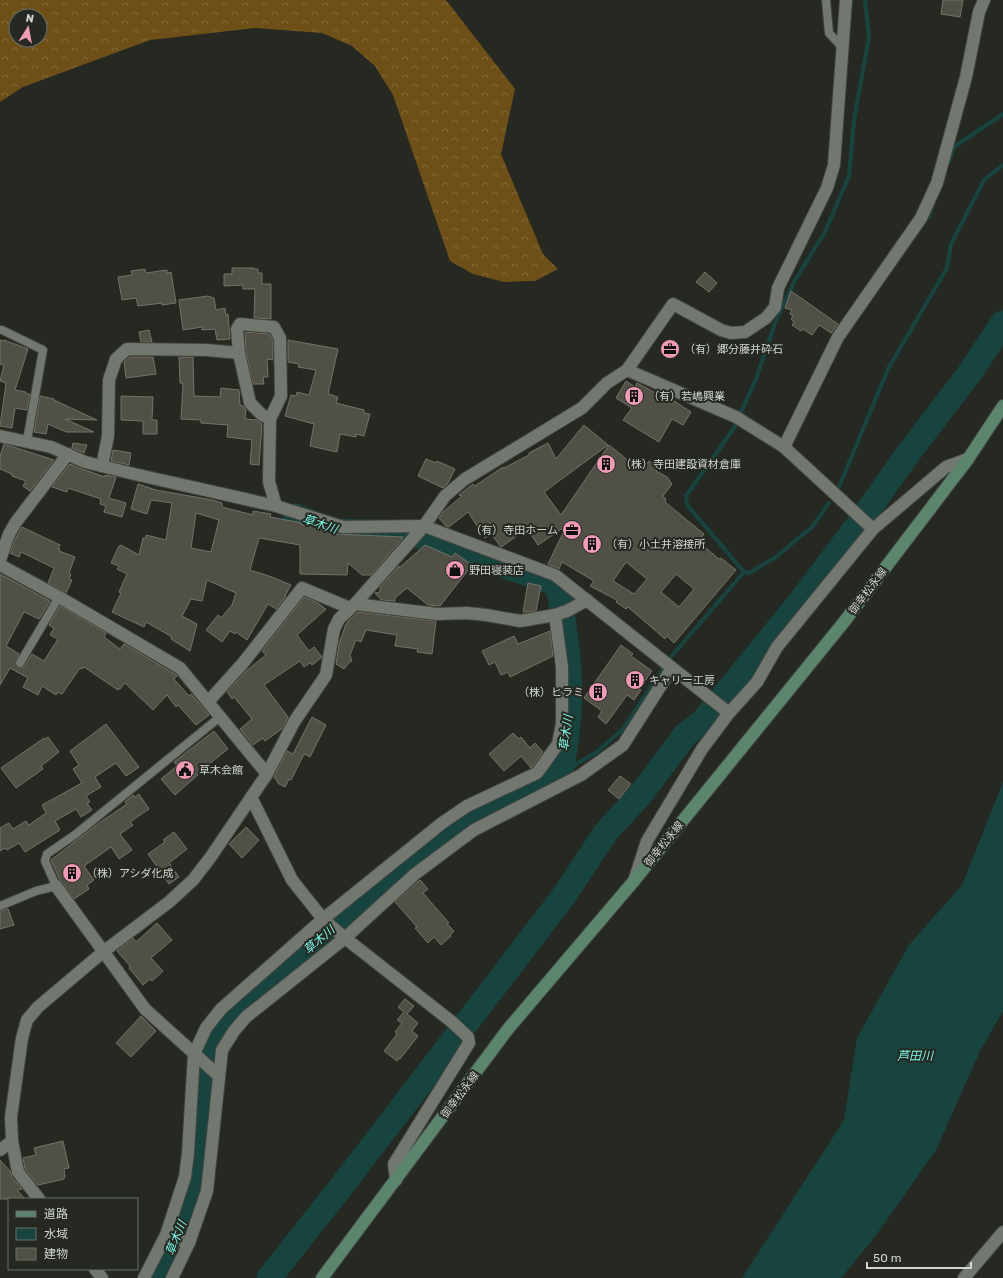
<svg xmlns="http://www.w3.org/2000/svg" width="1003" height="1278" viewBox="0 0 1003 1278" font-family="Rubik,'Noto Sans JP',sans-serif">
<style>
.forest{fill:url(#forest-crowns);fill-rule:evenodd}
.water{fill:#184440}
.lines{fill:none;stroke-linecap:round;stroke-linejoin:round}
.stream{stroke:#184440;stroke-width:4}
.river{stroke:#184440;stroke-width:25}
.building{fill:#505047;stroke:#73736a;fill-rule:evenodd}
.lane-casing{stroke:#41453e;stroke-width:10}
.street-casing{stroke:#41453e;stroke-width:14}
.secondary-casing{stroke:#41453e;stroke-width:14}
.lane{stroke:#72776f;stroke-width:8}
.street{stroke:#72776f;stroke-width:12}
.secondary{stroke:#5b856f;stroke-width:12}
.labels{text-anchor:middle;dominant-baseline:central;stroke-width:4;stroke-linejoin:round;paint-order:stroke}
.poi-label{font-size:11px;fill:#d3d6d1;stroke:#252922;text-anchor:start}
.street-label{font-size:11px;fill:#d3d6d1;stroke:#252922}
.water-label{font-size:12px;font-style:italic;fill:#7cf4e7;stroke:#252922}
</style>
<defs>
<pattern id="forest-crowns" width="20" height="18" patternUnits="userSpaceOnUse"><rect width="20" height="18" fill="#6d4f17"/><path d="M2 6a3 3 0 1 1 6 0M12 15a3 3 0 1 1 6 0" fill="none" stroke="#816838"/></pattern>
</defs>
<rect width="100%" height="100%" fill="#252922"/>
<!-- forest -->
<path class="forest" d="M0 0H446L515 89 501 154 543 254 558 269 535 281 504 282 473 274 450 261 393 95 375 66 352 46 322 33 255 28 150 40 23 87 0 102ZM16 16H40V40H16Z"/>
<!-- water -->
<path class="water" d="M1003 782V1011L980 1051 936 1150 874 1238 841 1278H742L844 1120 857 1038 909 945 962 885Z"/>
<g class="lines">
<!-- stream -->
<g class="stream">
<path d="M949 162 954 147 1003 114"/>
<path d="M929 217 934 202"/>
<path d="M741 412 756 379 775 323 795 280 825 232 849 176 854 120 869 37 865 0"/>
<path d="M736 425 686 496 687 505 744 572"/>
<path d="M839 487 888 369 947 268 951 244 984 180 1003 165"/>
<path d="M561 773 597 752 623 729 670 658 744 572 749 573 776 557 812 527 829 503"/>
</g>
<!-- river -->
<g class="river">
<path d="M159 1278 165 1269 181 1228 196 1182 211 1051 222 1031 242 1006 406 863 461 823 561 773C565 752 568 730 569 709 572 669 564 629 559 589L552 582 484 559 440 540 399 533 333 531 295 516"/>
<path d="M269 1278 341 1187 563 897 606 832 641 794 685 735 703 721 800 602 857 526 907 455 969 374 1003 323"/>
</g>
</g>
<!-- building -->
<g class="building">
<path d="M943 0H963L960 17 941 14Z"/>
<path d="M232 268H254L255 269H258V273H262V284H271V319L254 318 255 289H243V285L224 286V274H232Z"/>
<path d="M145 269 146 273 167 270V273L171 272 176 303 162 305V303L138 306 136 298 122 300 118 277 132 275 131 271Z"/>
<path d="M705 272 717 283 709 292 696 282Z"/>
<path d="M791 291 838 324 831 333 819 325 812 335 803 329 801 331 792 325 794 322 791 319 793 316 790 314 792 310 785 308Z"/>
<path d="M208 296 214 298 216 310 225 308 226 315 228 314 230 339 217 340 215 329 202 330V327L183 330 179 300Z"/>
<path d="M149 330 152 342H141L139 332Z"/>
<path d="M245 332 269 334 273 340V360L267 359 268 377H263L264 384H253L246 352Z"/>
<path d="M0 340 4 341V340L28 349 15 390 26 392V394H30L27 410 15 408 12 428 0 426 6 383 0 381 4 365 0 364Z"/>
<path d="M288 340 338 349 328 394 338 397 336 403 364 410V413L370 414 364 436 356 434V437L340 434 337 452 310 446 314 424 285 416 291 395 296 396 297 392 309 395 316 370 298 367 299 364 288 362Z"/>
<path d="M130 357H153L156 374 126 378 124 362Z"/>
<path d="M179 357H193L194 396 220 397 221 388 239 390 240 405 243 406 246 410 245 419 257 420 262 424 259 465 250 464 252 440 227 437 228 425 201 423V420L181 419 183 383H180Z"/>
<path d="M626 381 635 387 637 383 667 399 668 397 691 412 683 425 672 419 659 442 623 420 632 408 616 398Z"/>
<path d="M40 396 54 399V400L97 420 65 419 94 432H66L48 424 46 434 34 432Z"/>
<path d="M121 396 153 397 152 420H157V434H143V421L121 420Z"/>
<path d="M584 425 608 445 544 492 561 515 609 445 641 471 649 461 658 468 656 471 667 477 672 484 663 496 666 499 665 502 704 534 701 538 704 540 701 544 719 559 721 558 736 570 674 643 667 636 665 639 628 607 626 609 616 602 617 600 590 586 594 581 562 562 559 569 548 564 567 525 538 545 527 529 501 547 491 534 485 538 468 512 449 527 446 526 439 518 443 512 462 496 459 495 473 484 475 486 503 467 504 468 529 455V453L548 443 556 459ZM626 562 647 579 634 594 613 581ZM676 574 694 589 679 607 661 592Z"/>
<path d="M73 443 87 445 84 453 72 448Z"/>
<path d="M4 444 54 460 30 491 23 486 26 481 12 476V474L0 469V456Z"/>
<path d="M113 450 131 453 129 465 111 461Z"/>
<path d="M426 459 436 463 437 461 455 469 448 483 443 488 418 476Z"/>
<path d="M70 464 79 468 105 477V475L116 477 109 498 126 503 122 517 104 512 106 506 100 504 101 499 68 488 67 492 52 487Z"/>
<path d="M138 484 156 490 212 500 222 503V507L253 515V511L271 514 270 517 302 523 301 525 314 526 333 532 336 534 403 537 402 539 371 575H362L348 563 347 575 300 574V545L259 538 250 570 272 577 291 585 285 596H286L276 609 268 604 247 640 236 632 235 634 230 631 222 642 206 630 218 615 221 618 232 605 236 593 207 580 202 601 191 599 182 616 197 624 190 651 171 639 172 637 146 622 144 627 112 612 121 593 119 592 127 574 117 569 119 566 111 563 119 546 121 545 139 555 143 538H146V535L166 540 172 503 151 500 147 514 131 509ZM196 513 219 520 211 552 191 548Z"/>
<path d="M22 527 60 545 58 548 60 549 59 551 75 557 69 573 71 574 69 579 72 580 66 593 48 583 54 568 21 552 19 557 10 553 15 539Z"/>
<path d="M425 545 452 557 455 553 472 565 440 606 428 605 407 588 395 598V601L381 600 375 593 380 592V587L399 566V568Z"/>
<path d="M0 574 50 601 39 619 24 612 6 646 19 654 15 663 17 667 23 668 32 654 44 661 58 639 50 635 54 628 49 625 60 606 106 633 104 637 120 649 124 644 175 674 177 676 174 679 189 696 191 694 209 715 196 725 178 705 176 707 167 695 153 710 125 683 120 689 119 688 118 690 84 667 82 669 80 668 62 694 58 692 56 695 42 686 38 695 23 687 28 678 10 668 0 685Z"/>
<path d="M528 583 541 586 536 611 526 612H523Z"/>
<path d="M304 597 316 602 326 609 297 635 309 651 314 647 322 657 312 665 310 663 304 667 300 661 264 685 288 717 283 728 265 741 263 738 253 745 240 729 252 719 234 697 232 699 227 692 246 671 266 655 262 651Z"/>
<path d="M358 612 436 621 432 654 417 652 418 649 395 646 397 635 366 630 361 642 356 640 350 655 352 661 349 663 344 669 336 664 339 644 345 627V626L349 620Z"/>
<path d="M550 631 553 656 510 677 508 672 501 675 495 662 489 665 482 651 514 636 518 644Z"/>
<path d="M621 645 633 654 631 656 652 671 639 689 641 690 634 700 627 695 606 724 598 717 602 711 584 698Z"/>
<path d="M312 717 326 725 310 757 304 754 291 780 289 779 285 787 279 784 274 777 287 751 293 754Z"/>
<path d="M106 724 139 767 126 776 116 763 95 777 101 787 86 796 90 802 87 803 92 810 81 817 76 809 55 821 60 830 25 852 19 843 7 850 5 848 0 851V828L9 823 13 829 26 821 29 825 46 813 42 805 82 783 73 769 79 765 70 751Z"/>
<path d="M214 731 228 749 199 772 200 773 175 795 161 779 177 766 174 762Z"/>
<path d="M513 733 519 739 521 737 530 748 535 743 543 752 532 767 531 768 521 756 504 771 489 754Z"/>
<path d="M48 737 59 752 41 766 43 769 16 788 1 768 44 738 45 739Z"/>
<path d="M620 776 631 784 619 799 608 790Z"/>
<path d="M139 794 149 809 130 822 133 825 120 834 132 850 119 859 111 847 84 866 94 880 87 885 89 889 74 899 60 880 51 860 99 823 127 804 125 802 133 795 135 797Z"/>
<path d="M246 827 259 840 242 858 229 844Z"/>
<path d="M174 832 187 849 169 863 179 877 169 884 148 854 165 842 163 840Z"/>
<path d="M420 880 428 889 423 893 449 923 447 924 454 931 450 935 451 936 441 945 434 937 428 943 415 928 417 927 395 902Z"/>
<path d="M8 909 14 925 0 929V911Z"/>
<path d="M157 923 172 940 151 958 163 971 152 981 150 979 143 985 129 968 130 966 117 951 133 938 136 942Z"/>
<path d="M405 999 414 1006 407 1014 418 1023 412 1031 418 1036 400 1059 399 1058 397 1061 384 1051 397 1034 395 1032 402 1023 397 1020 404 1012 398 1007Z"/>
<path d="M141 1016 156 1031 131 1057 116 1043Z"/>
<path d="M63 1141 69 1168 64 1169 65 1177H64V1179L38 1185 25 1169 23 1158 36 1155 34 1148Z"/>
<path d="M0 1160 10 1171 12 1177 22 1189 17 1190 25 1199H0Z"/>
</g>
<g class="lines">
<!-- lane casing -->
<g class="lane-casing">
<g id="lane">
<path d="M826 0 829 33 842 47"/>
<path d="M2 330 43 350 27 441"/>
<path d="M20 663 59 597"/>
<path d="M0 906 36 891 56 886 45 861 47 854 76 834 220 717"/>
</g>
</g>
<!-- street casing -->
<g class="street-casing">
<g id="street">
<path d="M627 370 736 417 784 447 873 529"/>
<path d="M270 419 262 415 250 403 239 353 237 329 240 324 274 327 280 338 281 396 270 419 269 482 276 506"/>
<path d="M0 436 51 447 85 462 134 474 276 506 343 527 424 526 555 575 729 713"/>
<path d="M784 447 838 337 921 218 937 183 966 77 979 12 984 0"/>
<path d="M102 466 108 436 109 380 116 359 127 349 207 350 239 353"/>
<path d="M0 560 9 534 16 522 68 454"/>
<path d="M0 565 59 597 180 668 267 774"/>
<path d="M355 604 437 614 467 613 486 615 520 621 555 615 567 611 587 600"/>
<path d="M208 702 243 663 302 588 350 608"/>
<path d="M251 797 292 880 323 919 345 938 452 1022 468 1037 469 1043 394 1164 396 1180"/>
<path d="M634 881 647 841 702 749 729 713 757 682 777 647 873 529 946 467 968 459"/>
<path d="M56 886 145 1009 219 1076"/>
<path d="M0 1150 12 1141"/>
<path d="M39 1199 18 1172 12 1141 11 1117 22 1038 27 1020 38 1007 103 952 169 902 193 880 210 858 267 774 294 722 326 675 334 629 339 619 355 604 424 526 445 496 465 479 582 408 607 383 627 370 673 304 721 330 731 333 745 332 766 318 775 307 778 288 827 188 834 165 846 0"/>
<path d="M166 1235 189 1243"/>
<path d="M95 1269 102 1278"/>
<path d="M144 1278 166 1235 185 1177 188 1153 194 1054 206 1028 221 1009 323 919 442 823 467 806 537 773 558 744 562 723V667L555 615"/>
<path d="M172 1278 189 1243 207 1191 222 1050 234 1031 246 1017 345 938 415 874 474 830 581 775 623 745 672 668"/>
<path d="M964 1278 1003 1232"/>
</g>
</g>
<!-- secondary casing -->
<g class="secondary-casing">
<path id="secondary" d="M322 1278 508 1029 633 882 844 622 968 459 1003 406"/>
</g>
<!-- lane -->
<use href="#lane" class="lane"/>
<!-- street -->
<use href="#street" class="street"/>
<!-- secondary -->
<use href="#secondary" class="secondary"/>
</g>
<!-- icons -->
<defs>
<g id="office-disc" transform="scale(1)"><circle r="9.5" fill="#f09ab5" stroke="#252922"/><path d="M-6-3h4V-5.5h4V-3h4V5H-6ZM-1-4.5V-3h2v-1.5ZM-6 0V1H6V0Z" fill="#111"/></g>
<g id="building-disc" transform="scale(1)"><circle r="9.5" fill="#f09ab5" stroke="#252922"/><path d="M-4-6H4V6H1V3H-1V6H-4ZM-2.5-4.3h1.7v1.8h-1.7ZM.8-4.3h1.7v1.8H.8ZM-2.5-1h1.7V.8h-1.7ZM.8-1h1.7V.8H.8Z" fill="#111"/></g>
<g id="shop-disc" transform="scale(1)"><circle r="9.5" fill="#f09ab5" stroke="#252922"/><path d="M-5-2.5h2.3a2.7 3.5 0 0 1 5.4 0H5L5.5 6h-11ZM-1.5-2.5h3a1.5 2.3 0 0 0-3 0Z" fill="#111"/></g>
<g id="civic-disc" transform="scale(1)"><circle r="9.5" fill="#f09ab5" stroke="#252922"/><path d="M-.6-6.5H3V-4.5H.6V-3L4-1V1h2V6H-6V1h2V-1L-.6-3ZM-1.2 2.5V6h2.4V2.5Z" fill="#111"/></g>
</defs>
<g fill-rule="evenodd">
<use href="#office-disc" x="670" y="349"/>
<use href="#building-disc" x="634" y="396"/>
<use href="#building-disc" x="606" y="464"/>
<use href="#office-disc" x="572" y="530"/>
<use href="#building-disc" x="592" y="544"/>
<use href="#shop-disc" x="455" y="570"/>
<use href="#building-disc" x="635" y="680"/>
<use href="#building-disc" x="598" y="692"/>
<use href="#civic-disc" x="185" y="770"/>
<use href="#building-disc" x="72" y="873"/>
</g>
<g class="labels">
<!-- poi labels -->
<g class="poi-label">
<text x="684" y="349">（有）郷分藤井砕石</text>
<text x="648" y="396">（有）若嶋興業</text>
<text x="620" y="464">（株）寺田建設資材倉庫</text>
<text x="558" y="530" text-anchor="end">（有）寺田ホーム</text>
<text x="606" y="544">（有）小土井溶接所</text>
<text x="469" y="570">野田寝装店</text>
<text x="649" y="680">キャリー工房</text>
<text x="584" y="692" text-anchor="end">（株）ヒラミ</text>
<text x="199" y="770">草木会館</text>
<text x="86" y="873">（株）アシダ化成</text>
</g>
<!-- street labels -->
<g class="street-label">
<text transform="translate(868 591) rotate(-53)">御幸松永線</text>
<text transform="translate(664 844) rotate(-51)">御幸松永線</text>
<text transform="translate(460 1095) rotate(-53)">御幸松永線</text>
</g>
<!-- water labels -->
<g class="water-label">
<text transform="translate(320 524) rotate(18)">草木川</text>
<text transform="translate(566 733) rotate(-82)">草木川</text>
<text transform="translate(319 940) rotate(-41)">草木川</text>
<text x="915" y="1056">芦田川</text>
<text transform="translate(176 1238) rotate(-68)">草木川</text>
</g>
</g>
<!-- legend -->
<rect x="8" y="1198" width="130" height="72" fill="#252922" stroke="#6b6e68"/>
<rect x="16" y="1211" width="20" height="6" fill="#5b856f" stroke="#6b6e68"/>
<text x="44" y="1218" font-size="12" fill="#d3d6d1">道路</text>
<rect x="16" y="1228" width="20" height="12" fill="#184440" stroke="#6b6e68"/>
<text x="44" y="1238" font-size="12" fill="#d3d6d1">水域</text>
<rect x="16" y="1248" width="20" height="12" fill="#505047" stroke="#6b6e68"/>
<text x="44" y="1258" font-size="12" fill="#d3d6d1">建物</text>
<!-- north arrow -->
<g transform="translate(28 28) rotate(11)"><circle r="19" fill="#252922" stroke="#6b6e68"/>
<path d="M0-3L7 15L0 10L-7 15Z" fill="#f09ab5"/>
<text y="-6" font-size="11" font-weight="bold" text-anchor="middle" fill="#d3d6d1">N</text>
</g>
<!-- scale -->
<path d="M867 1262v6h104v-6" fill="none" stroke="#d3d6d1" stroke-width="2"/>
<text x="873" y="1262" font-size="12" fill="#d3d6d1" stroke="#252922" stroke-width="3" paint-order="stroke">50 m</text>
</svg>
